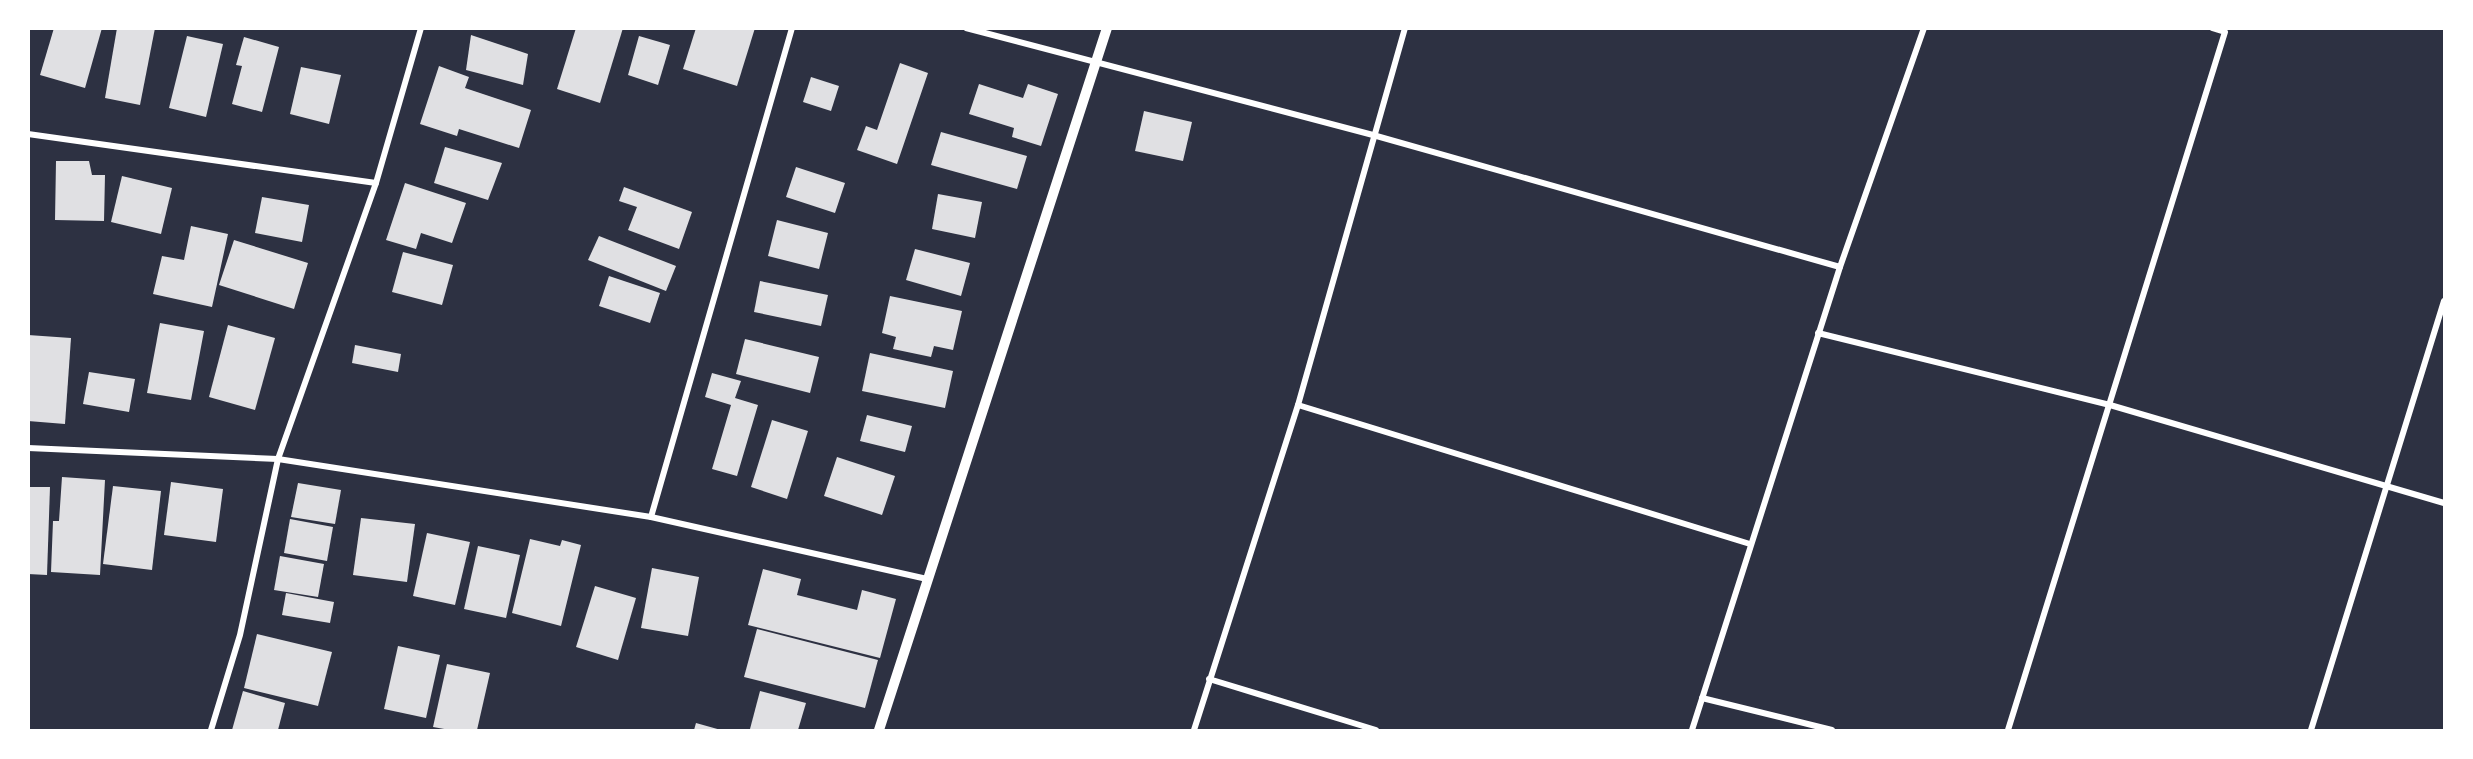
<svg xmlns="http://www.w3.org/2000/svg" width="2473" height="759" viewBox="0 0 2473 759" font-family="'Noto Serif',serif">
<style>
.building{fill:#e0e0e3}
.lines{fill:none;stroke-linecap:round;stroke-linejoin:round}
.minor{stroke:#fff;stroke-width:6}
.tertiary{stroke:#fff;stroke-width:10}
</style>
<rect width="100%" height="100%" fill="#2d3142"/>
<!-- building -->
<g class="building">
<path d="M54 28H102L85 88 40 75Z"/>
<path d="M117 28H155L140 105 105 98Z"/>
<path d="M576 28H623L600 103 557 89Z"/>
<path d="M696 28H755L737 86 683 69Z"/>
<path d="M471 35 528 54 523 85 466 70Z"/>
<path d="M187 36 223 44 206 117 169 108Z"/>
<path d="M639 36 670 45 658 85 628 75Z"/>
<path d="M244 37 279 47 262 112 232 104 242 66 236 65Z"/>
<path d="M900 63 928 73 897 164 857 150 866 126 877 130Z"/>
<path d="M439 66 469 77 465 88 531 110 519 148 459 129 457 136 420 124Z"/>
<path d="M301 67 341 75 329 124 290 114Z"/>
<path d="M811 77 839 86 831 111 803 102Z"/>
<path d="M979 84 1023 98 1028 84 1058 94 1041 146 1012 137 1014 128 969 114Z"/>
<path d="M1144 111 1192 122 1183 161 1135 151Z"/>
<path d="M941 132 1027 156 1017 189 931 165Z"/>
<path d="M445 147 502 163 488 200 434 183Z"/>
<path d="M56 161H89L92 175H105L104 221 55 220Z"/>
<path d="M796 167 845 183 835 213 786 197Z"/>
<path d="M122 176 172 188 161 234 111 222Z"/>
<path d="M405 183 466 203 452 243 421 233 416 249 386 240Z"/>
<path d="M624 187 692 212 679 249 628 230 637 207 619 201Z"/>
<path d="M938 194 982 202 975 238 932 229Z"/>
<path d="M262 197 309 205 302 242 255 233Z"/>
<path d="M777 220 828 233 819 269 768 256Z"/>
<path d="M191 226 228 234 212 307 153 294 162 256 184 260Z"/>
<path d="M599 236 676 266 666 291 588 260Z"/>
<path d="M234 240 308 263 294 309 219 285Z"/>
<path d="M915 249 970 263 961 296 906 280Z"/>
<path d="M403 252 453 265 442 305 392 292Z"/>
<path d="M609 276 660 293 650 323 599 306Z"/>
<path d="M760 281 828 295 821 326 754 312Z"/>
<path d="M890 296 962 311 953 350 934 346 931 357 893 349 896 337 882 333Z"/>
<path d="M160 323 204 331 191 400 147 393Z"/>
<path d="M228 325 275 338 255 410 209 397Z"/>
<path d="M28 335 71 338 65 424 28 421Z"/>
<path d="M745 339 819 357 810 393 736 374Z"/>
<path d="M355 345 401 354 398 372 352 363Z"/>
<path d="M870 353 953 371 945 408 862 391Z"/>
<path d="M89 372 135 379 129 412 83 404Z"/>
<path d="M712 373 741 381 735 398 758 405 737 476 712 469 731 405 705 397Z"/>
<path d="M867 415 912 426 905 452 860 441Z"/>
<path d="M772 420 808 431 787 499 751 487Z"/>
<path d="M837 457 895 476 882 515 824 496Z"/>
<path d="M62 477 105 480 100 575 51 572 53 521H59Z"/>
<path d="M171 482 223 489 216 542 164 535Z"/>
<path d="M298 483 341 490 335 524 291 517Z"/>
<path d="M113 486 161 491 152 570 103 564Z"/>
<path d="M28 487H50L47 575 28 574Z"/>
<path d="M361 518 415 524 407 582 353 575Z"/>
<path d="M290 519 333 527 327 561 284 553Z"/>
<path d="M427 533 470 542 455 605 413 596Z"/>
<path d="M530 539 560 546 562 540 581 545 561 626 512 613Z"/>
<path d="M478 546 520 555 506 618 464 609Z"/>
<path d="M280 556 324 564 318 597 274 590Z"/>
<path d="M652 568 699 577 688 636 641 628Z"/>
<path d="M763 569 801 579 797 595 857 610 862 590 896 599 880 658 748 625Z"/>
<path d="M595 586 636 598 618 660 576 647Z"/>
<path d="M286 593 334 602 330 623 282 615Z"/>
<path d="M757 629 878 660 865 708 744 677Z"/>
<path d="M257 634 332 652 318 706 244 688Z"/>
<path d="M398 646 440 655 426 718 384 709Z"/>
<path d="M447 664 490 673 477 730H450L433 727Z"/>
<path d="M243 691 285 703 278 730H232Z"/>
<path d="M760 691 806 703 798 730 750 729Z"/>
<path d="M696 723 721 730H694Z"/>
</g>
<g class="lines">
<!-- minor -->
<g class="minor">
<path d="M966 28 1373 135 1840 267"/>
<path d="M28 134 376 183"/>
<path d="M1818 333 2110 405 2444 503"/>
<path d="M1298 405 1750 544"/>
<path d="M28 448 278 459 651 517 927 579"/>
<path d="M651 517 792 28"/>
<path d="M1209 679 1376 730"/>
<path d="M1702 698 1832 730"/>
<path d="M211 730 240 635 278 459 376 183 421 28"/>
<path d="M1194 730 1298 405 1405 28"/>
<path d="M1692 730 1840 267 1924 28"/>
<path d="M2008 730 2225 32 2212 28"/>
<path d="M2311 730 2444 301"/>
</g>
<!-- tertiary -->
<path class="tertiary" d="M879 730 1107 28"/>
</g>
<!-- border -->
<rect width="2473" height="759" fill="none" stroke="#ffffff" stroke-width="60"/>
</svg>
